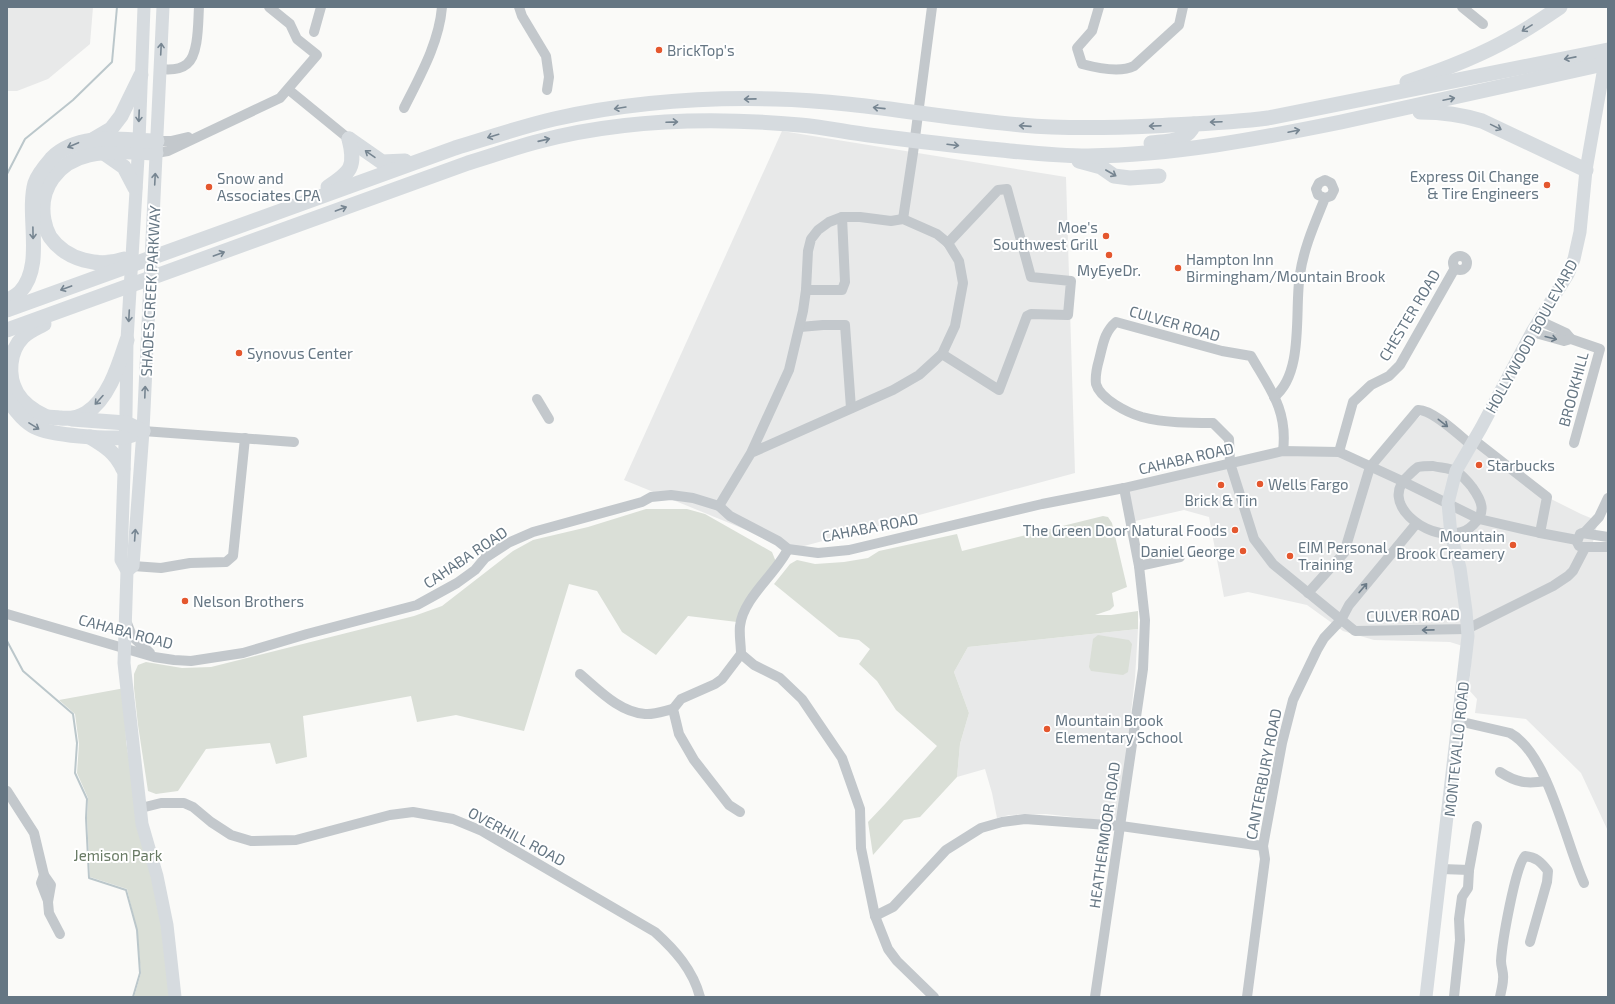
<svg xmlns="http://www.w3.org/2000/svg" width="1615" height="1004" viewBox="0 0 1615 1004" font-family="'Exo 2',sans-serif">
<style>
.built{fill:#e8e9e9}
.green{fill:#dadfd7}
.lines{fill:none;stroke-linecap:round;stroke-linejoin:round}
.stream{stroke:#bbc7cb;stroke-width:2}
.minor{stroke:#c3c8cc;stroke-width:10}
.major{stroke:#d6dbdf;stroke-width:13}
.highway{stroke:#d6dbdf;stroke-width:15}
.oneway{stroke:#768591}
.oneway2{stroke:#6a7a87}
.poi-dot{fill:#e4572e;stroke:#fff;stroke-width:1.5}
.labels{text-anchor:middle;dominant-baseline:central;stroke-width:4;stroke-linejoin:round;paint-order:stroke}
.poi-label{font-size:15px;fill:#657683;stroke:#fff;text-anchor:start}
.street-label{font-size:15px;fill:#657683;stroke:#fff}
.park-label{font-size:15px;fill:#687a64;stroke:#fff}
</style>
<rect width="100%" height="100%" fill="#fafaf8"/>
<!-- built -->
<g class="built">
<path d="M7 7H93L90 44 48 79 17 91H7Z"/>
<path d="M782 131 1066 177 1075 473 793 549 624 480Z"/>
<path d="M1425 411 1547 497 1581 514 1598 521 1592 546 1608 548V831L1581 773 1526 719 1475 713 1477 699 1469 690 1472 649 1450 642 1374 640 1343 631 1307 605 1248 592 1224 597 1209 517 1184 510 1131 522 1124 488 1270 453 1339 452 1370 467Z"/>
<path d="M1138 629 1135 678 1119 817 1109 821 1046 814 1009 815 997 818 992 793 985 769 957 777 960 744 969 713 954 672 968 647Z"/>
</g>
<!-- green -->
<g class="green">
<path d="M646 509H687L705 514 772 552 776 562 737 622 688 616 656 655 622 632 597 591 569 584 524 731 456 715 417 722 411 696 303 716 307 757 276 764 270 743 206 749 178 791 156 794 148 791 138 725 134 688V674L138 665 146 662 182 668 211 667 414 616 442 606 513 551 533 540 588 527Z"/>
<path d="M1103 516 1108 517 1112 523 1127 587 1112 593 1114 606 1110 610 1095 615H1111L1138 611V629L968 647 954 672 969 713 960 744 957 777 920 817 904 820 873 855 868 822 886 803 937 746 896 710 877 681 859 664 870 649 859 640 839 637 774 584 790 564 797 560 815 564 844 562 868 558 879 551 957 534 962 551Z"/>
<path d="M1098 635 1129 640 1132 644 1128 672 1123 675 1091 671 1089 667 1093 639Z"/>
<path d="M125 688 126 741 140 827 164 932 172 997H134L141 973 137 930 127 889 90 877 87 818 88 798 77 773 79 744 75 714 59 700Z"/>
</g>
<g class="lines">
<!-- stream -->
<g class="stream">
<path d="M7 174 25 139 73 100 112 62 117 7"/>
<path d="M7 641 23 671 73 714 77 743 75 773 87 799 86 818 89 878 126 890 137 930 140 973 133 997"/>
</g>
<!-- minor -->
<g class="minor">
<path d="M519 7 522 16 546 56 549 77 547 90"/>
<path d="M1099 7 1092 31 1077 48 1082 64C1097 68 1120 73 1134 66L1179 25 1183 7"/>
<path d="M1462 7 1483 24"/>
<path d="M314 32 321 7"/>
<path d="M160 69C169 70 180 70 187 64 199 55 198 21 199 7"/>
<path d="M289 90 349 139"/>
<path d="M404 108C420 76 439 43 442 7"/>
<path d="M157 141H171L188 137"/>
<path d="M156 153 168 151 280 98 317 55 297 39 290 24 269 7"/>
<path d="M903 219 913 153 932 7"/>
<circle cx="1460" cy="263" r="7"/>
<path d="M806 290H842L845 282 842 217"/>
<path d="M1538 320 1566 333 1571 339"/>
<path d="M800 327 823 325H845L851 408"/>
<path d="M1532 332 1564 341 1571 339 1600 349 1574 443"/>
<path d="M942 354 999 390 1027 316 1031 314 1068 315 1071 281 1031 277 1007 189 998 190 948 243"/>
<path d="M1274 397C1305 373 1294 308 1300 274 1304 247 1315 223 1325 198L1331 196 1334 190 1331 183 1325 180 1319 183 1316 189 1318 195 1325 198"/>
<path d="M537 399 549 419"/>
<path d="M143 431 294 442"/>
<path d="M1474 440 1547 497 1540 533"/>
<path d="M1283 451C1288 410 1270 389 1251 356L1222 351 1116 322C1104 332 1103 345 1099 360 1097 367 1095 376 1096 384 1100 399 1128 413 1142 417 1165 423 1190 423 1213 423L1229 439 1230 463 1254 539 1273 564 1355 631 1467 629 1553 586 1568 576 1573 571 1585 548"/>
<path d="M1339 452 1353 402 1371 385 1389 376 1400 365 1455 268"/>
<path d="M1433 466C1441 468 1451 468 1457 472 1463 476 1468 482 1472 487 1482 501 1487 512 1473 525 1468 530 1464 532 1457 533 1426 540 1377 502 1409 475 1411 473 1415 469 1418 467 1422 466 1429 466 1433 466Z"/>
<path d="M719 506 751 453 789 370 803 311 806 290 808 251 811 239 818 230 829 222 842 217H860L891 221 903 219 937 234 948 243 959 261 963 283 955 326 942 354 919 375 893 390 751 453"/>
<path d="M1585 532 1599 517 1608 498"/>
<path d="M1608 537 1582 533 1580 534 1577 542 1579 546 1582 547H1608"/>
<path d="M788 549C776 574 743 598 740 626 739 635 741 645 741 654L754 665 780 678 802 699 842 758 860 809 861 848 875 916 888 949 897 961 934 997"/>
<path d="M133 566 161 568 190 563 226 562 233 556 245 438"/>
<path d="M1139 566 1180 557"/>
<path d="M1308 593 1344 553 1370 467 1418 410C1432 409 1460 436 1471 445"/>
<path d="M7 614 154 657 174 660 191 661 243 653 307 634 417 605 457 583 475 570 485 558 508 543 533 532 642 502 651 497 671 495 693 498 719 506 730 516 778 541 788 549 818 553 849 550 1042 504 1124 488 1283 451 1339 452 1402 481 1479 519 1540 533 1577 540"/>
<path d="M127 623 132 636 150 653"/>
<path d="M580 674C599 690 619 712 645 714 654 715 664 711 673 709"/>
<path d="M1458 721 1510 733C1548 753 1566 844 1584 883"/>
<path d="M1500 772C1517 783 1527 784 1546 781"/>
<path d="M7 791 34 833 44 875 51 885 48 902 49 913 60 934"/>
<path d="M141 808 161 803H184L193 807 211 822 231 835 251 841 296 840 390 815 413 812 453 819 482 831 655 932C675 950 693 970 700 997"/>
<path d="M740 812 729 805 694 760 679 734 673 709 681 699 715 684 722 679 741 654"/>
<path d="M1442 869 1469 870 1477 826"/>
<path d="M44 875 41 883 48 901"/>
<path d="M875 916 893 907 946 850 981 828 1002 822 1025 819 1121 826 1263 846"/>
<path d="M1095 997 1143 669 1145 620 1139 566 1124 488"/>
<path d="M1247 997 1265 859 1263 846 1282 743 1293 700 1317 650 1324 638 1341 620 1349 605 1416 524"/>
<path d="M1454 997 1460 940 1459 919 1462 897 1468 888 1469 870"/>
<path d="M1500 997C1501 991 1503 985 1503 979 1504 973 1501 967 1501 961 1502 943 1515 867 1525 856 1536 857 1541 862 1548 871L1547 882 1530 942"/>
</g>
<!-- major -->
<g class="major">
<path d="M144 7 139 141 127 340 126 414 121 560 127 571 124 663 142 824 157 876 167 925 175 997"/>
<path d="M127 571 133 566 143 431 163 7"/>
<path d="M1426 997 1468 636 1466 611 1460 568 1451 535 1448 503 1456 471 1481 428 1532 332 1568 274 1574 259 1580 232 1586 170 1606 56"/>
</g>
<!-- highway -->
<g class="highway">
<path d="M1407 82C1443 70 1478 57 1511 38 1528 29 1544 18 1560 7"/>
<path d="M1420 112C1443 112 1460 114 1482 121L1586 170"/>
<path d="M94 139 111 129 121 116 141 75"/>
<path d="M349 139 382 162 405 161"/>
<path d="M1151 143C1167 141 1188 142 1194 124"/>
<path d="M104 153 124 167 135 188"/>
<path d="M1079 161 1101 167 1114 176 1130 178 1159 176"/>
<path d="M328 187C351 172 356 167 349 139"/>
<path d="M124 259C99 268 66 260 50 237 47 232 45 226 44 220 38 188 58 162 89 155 111 150 135 152 156 153"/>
<path d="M7 301C11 298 16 296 20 292 45 265 26 216 35 183 38 174 46 165 52 158 63 147 78 142 93 140 111 137 138 141 157 141"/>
<path d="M7 310 455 148C488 138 520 127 554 119 626 103 702 97 775 99 858 101 939 118 1021 125 1065 129 1109 128 1153 126 1191 124 1230 123 1268 118L1608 50"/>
<path d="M44 324C37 328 29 331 23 337 9 351 7 376 17 393 23 403 34 411 45 416 49 418 55 417 60 418 69 419 78 418 86 413 109 399 119 364 127 340"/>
<path d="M7 330 468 163C492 156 516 147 540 141 624 119 713 117 800 125 823 127 846 132 869 135 909 140 950 145 990 149 1023 152 1056 156 1088 156 1174 155 1257 139 1341 122 1430 103 1519 83 1608 63"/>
<path d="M7 399C15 409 23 421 35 427 49 435 110 440 126 437 132 435 138 433 143 431"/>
<path d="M72 419 126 423 143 431"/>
<path d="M90 437C105 446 116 453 123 469"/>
</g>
</g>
<!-- one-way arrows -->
<defs><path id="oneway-shaft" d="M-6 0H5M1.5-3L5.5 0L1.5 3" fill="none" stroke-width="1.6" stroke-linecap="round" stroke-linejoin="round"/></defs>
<g class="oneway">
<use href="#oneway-shaft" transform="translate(1527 28) rotate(148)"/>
<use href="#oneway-shaft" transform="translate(161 49) rotate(-87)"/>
<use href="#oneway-shaft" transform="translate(1570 58) rotate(169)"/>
<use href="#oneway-shaft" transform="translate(750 99) rotate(179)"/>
<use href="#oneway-shaft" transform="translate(1449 99) rotate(-12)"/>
<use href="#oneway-shaft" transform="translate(620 108) rotate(171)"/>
<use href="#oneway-shaft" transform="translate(879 108) rotate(-174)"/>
<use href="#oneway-shaft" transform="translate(139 116) rotate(92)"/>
<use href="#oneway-shaft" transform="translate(672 122) rotate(-2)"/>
<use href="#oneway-shaft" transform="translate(1216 122) rotate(178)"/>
<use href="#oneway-shaft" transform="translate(1025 126) rotate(-176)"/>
<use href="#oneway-shaft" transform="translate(1155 126) rotate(178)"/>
<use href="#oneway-shaft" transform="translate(1496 127) rotate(26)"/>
<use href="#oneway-shaft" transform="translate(1294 131) rotate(-12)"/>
<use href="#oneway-shaft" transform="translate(493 136) rotate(163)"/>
<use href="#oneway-shaft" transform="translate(544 140) rotate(-13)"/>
<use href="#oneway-shaft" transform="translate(73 145) rotate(157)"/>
<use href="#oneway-shaft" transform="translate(953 145) rotate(7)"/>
<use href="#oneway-shaft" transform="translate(370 154) rotate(-145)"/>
<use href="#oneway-shaft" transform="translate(1111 173) rotate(30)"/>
<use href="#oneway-shaft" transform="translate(155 179) rotate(-87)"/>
<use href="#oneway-shaft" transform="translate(341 209) rotate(-20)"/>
<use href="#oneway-shaft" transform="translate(33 233) rotate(89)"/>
<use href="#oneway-shaft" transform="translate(219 254) rotate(-20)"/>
<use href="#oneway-shaft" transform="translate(66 288) rotate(160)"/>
<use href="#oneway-shaft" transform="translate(129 316) rotate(93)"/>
<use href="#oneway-shaft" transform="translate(145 392) rotate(-88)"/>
<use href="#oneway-shaft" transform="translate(99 400) rotate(132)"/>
<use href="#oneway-shaft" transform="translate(34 426) rotate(32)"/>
<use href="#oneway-shaft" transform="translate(135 535) rotate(-86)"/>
</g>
<g class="oneway2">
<use href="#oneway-shaft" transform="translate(1551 338) rotate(14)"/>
<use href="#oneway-shaft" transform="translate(1443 423) rotate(38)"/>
<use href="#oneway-shaft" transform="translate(1363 588) rotate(-50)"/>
<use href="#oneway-shaft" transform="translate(1428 630) rotate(179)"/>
</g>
<!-- markers -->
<g class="poi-dot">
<circle cx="659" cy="50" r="4"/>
<circle cx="1547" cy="185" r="4"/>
<circle cx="209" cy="187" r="4"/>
<circle cx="1106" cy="236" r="4"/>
<circle cx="1109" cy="255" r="4"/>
<circle cx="1178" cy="268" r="4"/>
<circle cx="239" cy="353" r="4"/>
<circle cx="1479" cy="465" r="4"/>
<circle cx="1260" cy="484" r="4"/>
<circle cx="1221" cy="485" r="4"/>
<circle cx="1235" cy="530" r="4"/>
<circle cx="1513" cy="545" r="4"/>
<circle cx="1243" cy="551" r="4"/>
<circle cx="1290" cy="556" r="4"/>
<circle cx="185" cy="601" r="4"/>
<circle cx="1047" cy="729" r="4"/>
</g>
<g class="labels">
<!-- poi labels -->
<g class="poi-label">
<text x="667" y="50">BrickTop's</text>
<text x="1539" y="176" text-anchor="end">Express Oil Change<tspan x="1539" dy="17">&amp; Tire Engineers</tspan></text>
<text x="217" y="178">Snow and<tspan x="217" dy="17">Associates CPA</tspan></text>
<text x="1098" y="227" text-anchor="end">Moe's<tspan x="1098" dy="17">Southwest Grill</tspan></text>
<text x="1186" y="259">Hampton Inn<tspan x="1186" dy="17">Birmingham/Mountain Brook</tspan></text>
<text x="1109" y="270" text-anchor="middle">MyEyeDr.</text>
<text x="247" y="353">Synovus Center</text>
<text x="1487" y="465">Starbucks</text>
<text x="1268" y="484">Wells Fargo</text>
<text x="1221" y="500" text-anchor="middle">Brick &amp; Tin</text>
<text x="1227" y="530" text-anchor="end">The Green Door Natural Foods</text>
<text x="1505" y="536" text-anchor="end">Mountain<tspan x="1505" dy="17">Brook Creamery</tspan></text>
<text x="1298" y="547">EIM Personal<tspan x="1298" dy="17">Training</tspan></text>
<text x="1235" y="551" text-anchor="end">Daniel George</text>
<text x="193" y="601">Nelson Brothers</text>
<text x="1055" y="720">Mountain Brook<tspan x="1055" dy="17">Elementary School</tspan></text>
</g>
<!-- street labels -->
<g class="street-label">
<text transform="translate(150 291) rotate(-87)">SHADES CREEK PARKWAY</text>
<text transform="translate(1409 315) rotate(-59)">CHESTER ROAD</text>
<text transform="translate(1175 323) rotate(16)">CULVER ROAD</text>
<text transform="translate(1531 336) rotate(-61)">HOLLYWOOD BOULEVARD</text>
<text transform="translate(1573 389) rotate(-75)">BROOKHILL</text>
<text transform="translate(1186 458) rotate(-13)">CAHABA ROAD</text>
<text transform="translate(870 527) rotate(-11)">CAHABA ROAD</text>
<text transform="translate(465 557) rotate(-34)">CAHABA ROAD</text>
<text transform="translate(1413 615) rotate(-1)">CULVER ROAD</text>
<text transform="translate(126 631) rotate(15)">CAHABA ROAD</text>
<text transform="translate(1456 749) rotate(-84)">MONTEVALLO ROAD</text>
<text transform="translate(1263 774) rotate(-79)">CANTERBURY ROAD</text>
<text transform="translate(1104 835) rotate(-82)">HEATHERMOOR ROAD</text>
<text transform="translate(517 836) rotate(28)">OVERHILL ROAD</text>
</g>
<!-- park labels -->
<g class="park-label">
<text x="118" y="855">Jemison Park</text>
</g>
</g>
<!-- border -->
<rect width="1615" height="1004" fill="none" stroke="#657683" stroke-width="16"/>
</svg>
